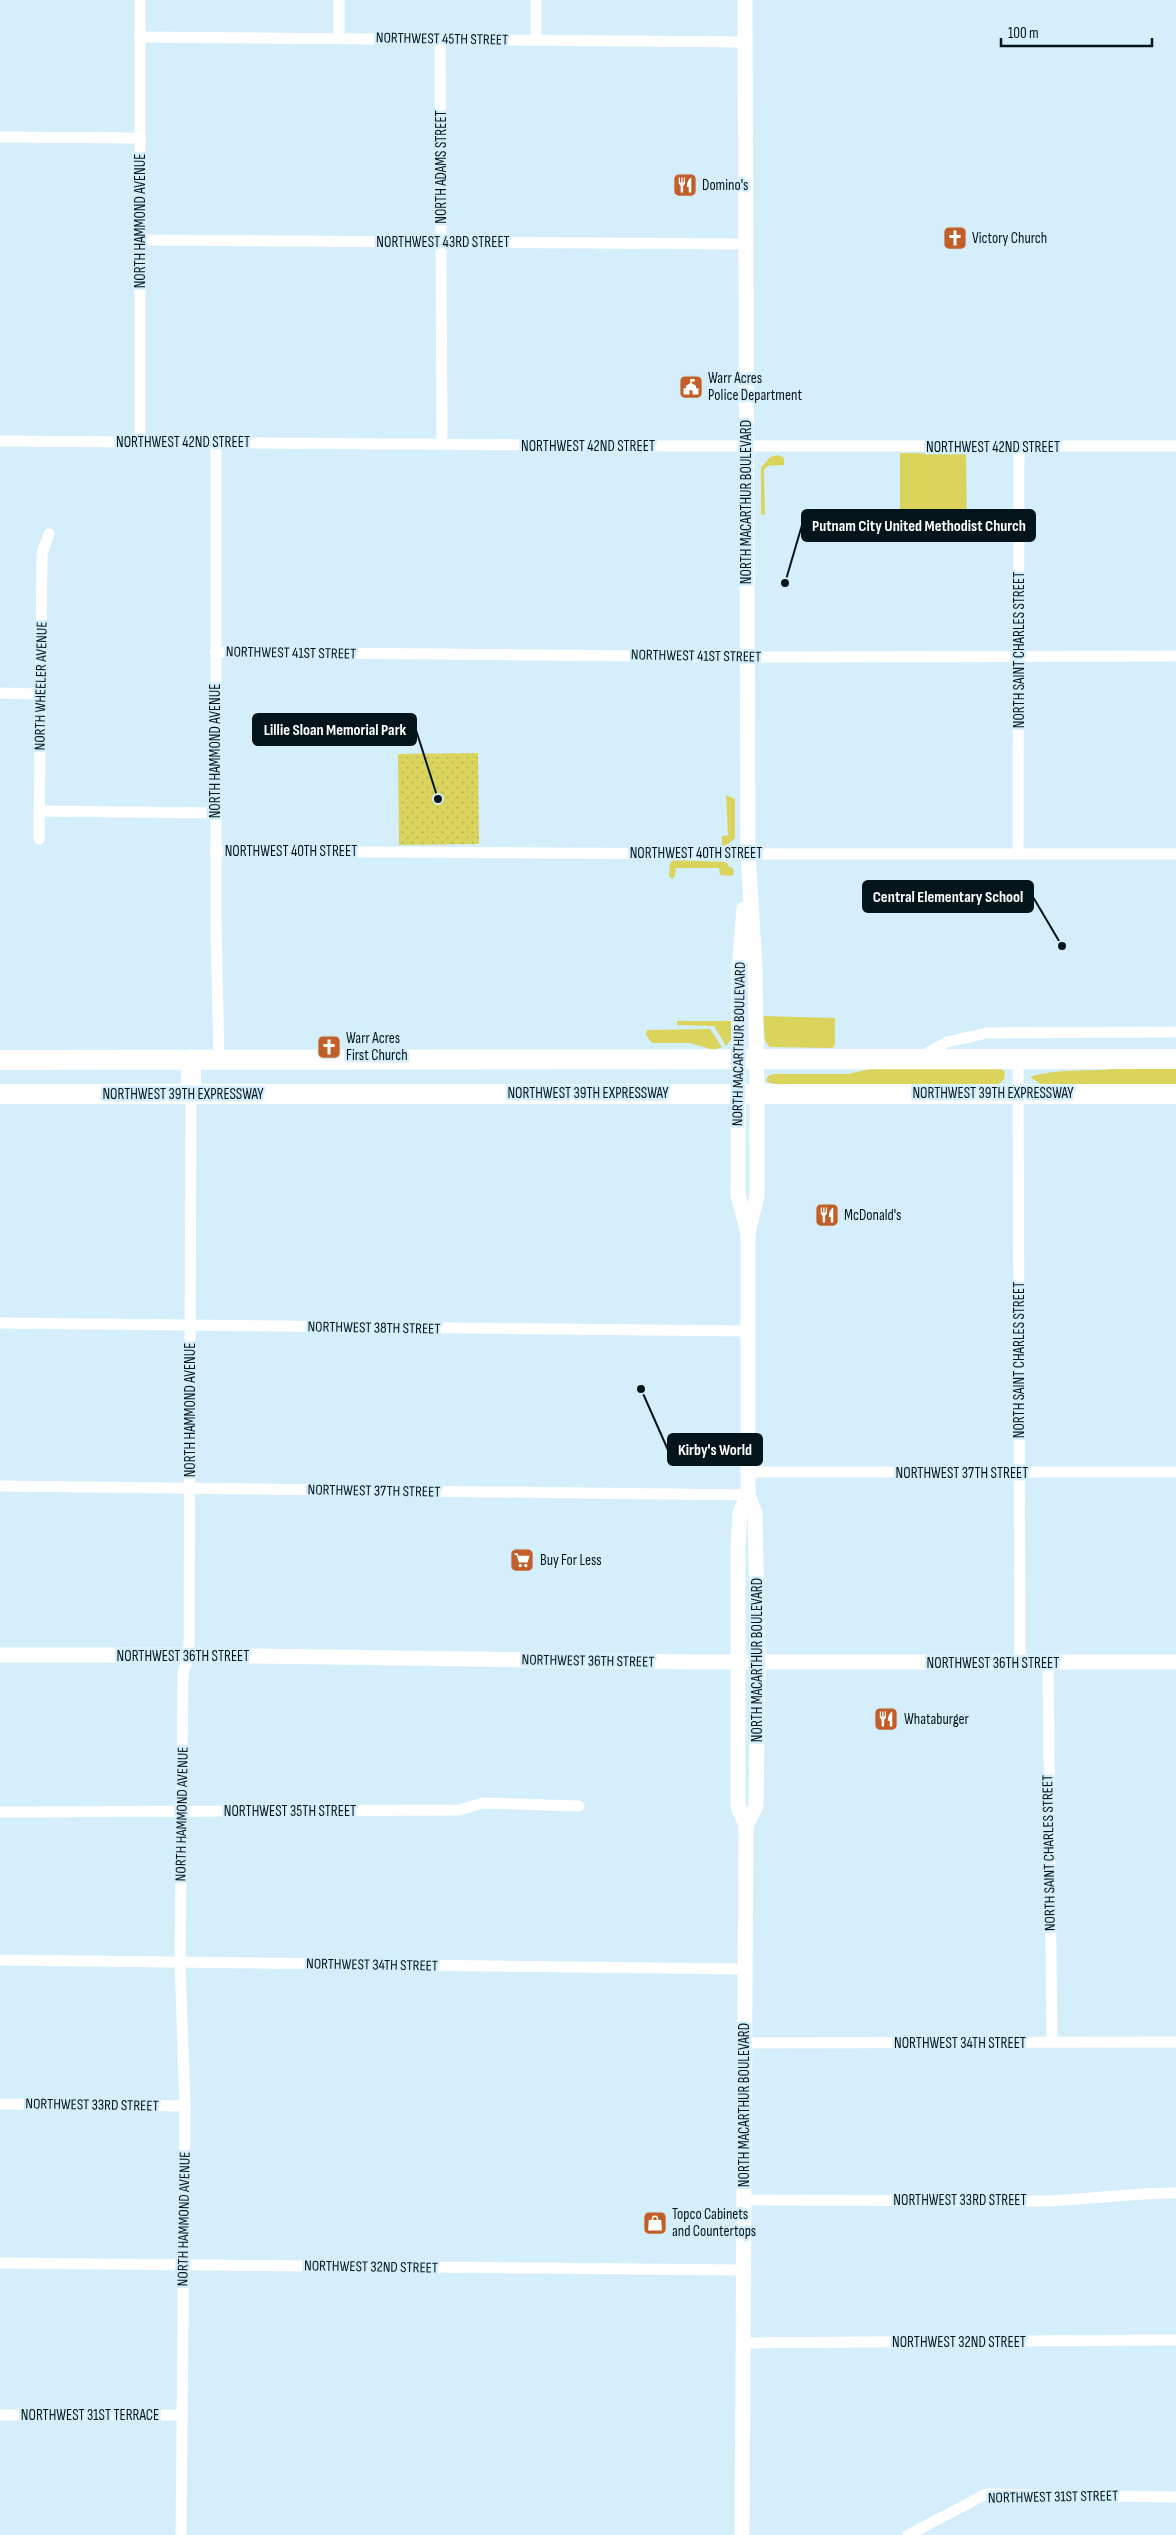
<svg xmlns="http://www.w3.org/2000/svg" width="1176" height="2535" viewBox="0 0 1176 2535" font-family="'Sofia Sans Condensed',sans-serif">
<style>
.grass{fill:#dad45d}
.park{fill:url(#park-dots)}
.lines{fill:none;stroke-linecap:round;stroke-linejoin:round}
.street{stroke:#fff;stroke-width:11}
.secondary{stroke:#fff;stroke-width:15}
.highway{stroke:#fff;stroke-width:20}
.labels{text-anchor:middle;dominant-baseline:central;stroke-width:5;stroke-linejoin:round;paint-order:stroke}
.street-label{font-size:15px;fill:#04141b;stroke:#d4effb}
.poi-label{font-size:15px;fill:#04141b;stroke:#d4effb;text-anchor:start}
.leader{fill:none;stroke:#04141b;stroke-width:2}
.callout-dot{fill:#04141b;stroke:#d4effb;stroke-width:2}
.callout{fill:#04141b;stroke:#04141b;stroke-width:2}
.callout-label{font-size:16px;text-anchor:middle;font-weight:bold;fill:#fff}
</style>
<defs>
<pattern id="park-dots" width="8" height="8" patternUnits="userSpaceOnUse" patternTransform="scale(1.25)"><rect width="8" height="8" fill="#dad45d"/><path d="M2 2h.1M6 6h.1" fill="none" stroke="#b9b550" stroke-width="1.8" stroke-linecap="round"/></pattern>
</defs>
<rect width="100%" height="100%" fill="#d4effb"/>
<!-- grass -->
<g class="grass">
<path d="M900 453 966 454 967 529 946 528V533H938V537L900 536Z"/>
<path d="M779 455 784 458V465L768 466 764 470 765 514 761 515V468L770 457Z"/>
<path d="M726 795 735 799V838L726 846 722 845V836L728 835Z"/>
<path d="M674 860 726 862 729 867 733 868 734 874 731 876 720 875 719 868H676L675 876 672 879 669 876 670 863Z"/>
<path d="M763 1016 835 1018V1044L833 1048 770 1047 765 1041Z"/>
<path d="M677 1021H733V1037L726 1046 714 1026 677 1025Z"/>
<path d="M710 1029 722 1047 714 1050 690 1043H652L646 1035 647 1030Z"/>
<path d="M999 1067 1005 1072 1004 1079 999 1084H773L766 1081 768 1076 773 1074H848L875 1068Z"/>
<path d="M1127 1067 1176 1068V1084L1042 1085 1030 1077C1060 1067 1096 1073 1127 1067Z"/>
</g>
<!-- park -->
<path class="park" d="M478 753 479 844 399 845 398 754Z"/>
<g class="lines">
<!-- street -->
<g class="street">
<path d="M140 0V442"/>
<path d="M536 0V40"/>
<path d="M140 37 745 42"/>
<path d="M339 38V0"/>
<path d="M440 39 442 444"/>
<path d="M0 137 140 138"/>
<path d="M140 240 746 244"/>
<path d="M0 441 674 446H1176"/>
<path d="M216 443V924L219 1060"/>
<path d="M215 652 771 657 1176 656"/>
<path d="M0 693 40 694"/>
<path d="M40 811 215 813"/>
<path d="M39 839 42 553 49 534"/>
<path d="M215 851 725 854H1176"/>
<path d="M1018 854 1019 447"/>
<path d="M922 1056 947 1042 987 1033 1176 1032"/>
<path d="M1018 1058 1020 1663"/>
<path d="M0 1323 748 1331"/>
<path d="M748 1472H1176"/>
<path d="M0 1486 748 1495"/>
<path d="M1048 1663 1052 2042"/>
<path d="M0 1812 459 1810 483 1803 579 1806"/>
<path d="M0 1960 745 1969"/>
<path d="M744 2043 1176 2042"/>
<path d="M0 2104 185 2106"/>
<path d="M743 2200 1048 2201C1091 2199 1133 2193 1176 2193"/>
<path d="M0 2263 743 2270"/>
<path d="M743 2343 1176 2340"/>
<path d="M0 2415H181"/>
<path d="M181 2535 185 2106 180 1962 183 1673 189 1655 191 1094"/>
<path d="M908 2535 986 2494 1176 2497"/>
</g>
<!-- secondary -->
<g class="secondary">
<path d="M745 0 748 854 755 967 757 1093V1196L748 1233"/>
<path d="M744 909 739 968 738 1195 748 1233V1495L755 1513 758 1662 756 1806 746 1825"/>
<path d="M0 1655H189L695 1662H1176"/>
<path d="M742 2535 746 1825 738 1807V1548L740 1513 748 1495"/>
</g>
<!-- highway -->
<g class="highway">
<path d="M0 1060 1176 1059"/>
<path d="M0 1094H1176"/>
<path d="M191 1094V1059"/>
</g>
</g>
<!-- icons -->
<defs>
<g id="restaurant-square" transform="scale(1.25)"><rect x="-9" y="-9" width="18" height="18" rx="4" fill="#c25f28" stroke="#d4effb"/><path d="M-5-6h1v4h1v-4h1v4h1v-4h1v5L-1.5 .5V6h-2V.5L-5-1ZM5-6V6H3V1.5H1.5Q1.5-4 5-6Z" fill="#fff"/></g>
<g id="church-square" transform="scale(1.25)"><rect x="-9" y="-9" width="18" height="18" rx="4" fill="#c25f28" stroke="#d4effb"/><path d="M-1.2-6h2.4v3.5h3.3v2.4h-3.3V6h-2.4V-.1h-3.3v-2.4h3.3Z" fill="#fff"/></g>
<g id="civic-square" transform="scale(1.25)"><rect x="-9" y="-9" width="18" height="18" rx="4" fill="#c25f28" stroke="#d4effb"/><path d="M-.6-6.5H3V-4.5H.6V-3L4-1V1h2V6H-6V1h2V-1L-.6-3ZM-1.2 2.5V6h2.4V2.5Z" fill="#fff"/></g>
<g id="supermarket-square" transform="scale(1.25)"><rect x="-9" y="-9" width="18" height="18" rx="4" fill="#c25f28" stroke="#d4effb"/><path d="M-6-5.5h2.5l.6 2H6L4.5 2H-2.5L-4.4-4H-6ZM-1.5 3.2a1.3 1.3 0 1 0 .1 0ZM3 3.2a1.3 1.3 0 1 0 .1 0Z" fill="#fff"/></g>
<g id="shop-square" transform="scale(1.25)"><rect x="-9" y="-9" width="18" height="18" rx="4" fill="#c25f28" stroke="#d4effb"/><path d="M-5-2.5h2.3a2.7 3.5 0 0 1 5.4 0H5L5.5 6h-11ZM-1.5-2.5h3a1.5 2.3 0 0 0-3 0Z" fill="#fff"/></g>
</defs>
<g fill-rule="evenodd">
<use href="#restaurant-square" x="685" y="185"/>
<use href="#church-square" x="955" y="238"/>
<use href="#civic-square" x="691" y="387"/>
<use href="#church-square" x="329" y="1047"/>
<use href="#restaurant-square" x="827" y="1215"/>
<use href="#supermarket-square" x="522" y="1560"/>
<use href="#restaurant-square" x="886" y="1719"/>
<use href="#shop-square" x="655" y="2223"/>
</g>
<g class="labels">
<!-- street labels -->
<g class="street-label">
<text transform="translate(442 39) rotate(1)">NORTHWEST 45TH STREET</text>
<text transform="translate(441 167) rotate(-90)">NORTH ADAMS STREET</text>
<text transform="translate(140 221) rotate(-90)">NORTH HAMMOND AVENUE</text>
<text x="443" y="242">NORTHWEST 43RD STREET</text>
<text x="183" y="442">NORTHWEST 42ND STREET</text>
<text x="588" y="446">NORTHWEST 42ND STREET</text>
<text x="993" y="447">NORTHWEST 42ND STREET</text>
<text transform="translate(746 502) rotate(-90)">NORTH MACARTHUR BOULEVARD</text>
<text transform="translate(1019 650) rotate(-90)">NORTH SAINT CHARLES STREET</text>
<text transform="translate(291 653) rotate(1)">NORTHWEST 41ST STREET</text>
<text transform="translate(696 656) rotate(1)">NORTHWEST 41ST STREET</text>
<text transform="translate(41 686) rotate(-89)">NORTH WHEELER AVENUE</text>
<text transform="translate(215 751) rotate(-90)">NORTH HAMMOND AVENUE</text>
<text x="291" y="851">NORTHWEST 40TH STREET</text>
<text x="696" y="853">NORTHWEST 40TH STREET</text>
<text transform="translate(739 1044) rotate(-89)">NORTH MACARTHUR BOULEVARD</text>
<text x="588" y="1093">NORTHWEST 39TH EXPRESSWAY</text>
<text x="993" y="1093">NORTHWEST 39TH EXPRESSWAY</text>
<text x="183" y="1094">NORTHWEST 39TH EXPRESSWAY</text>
<text transform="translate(374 1328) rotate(1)">NORTHWEST 38TH STREET</text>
<text transform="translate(1019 1360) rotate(-90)">NORTH SAINT CHARLES STREET</text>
<text transform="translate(190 1410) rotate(-90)">NORTH HAMMOND AVENUE</text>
<text x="962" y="1473">NORTHWEST 37TH STREET</text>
<text transform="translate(374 1491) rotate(1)">NORTHWEST 37TH STREET</text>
<text x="183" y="1656">NORTHWEST 36TH STREET</text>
<text transform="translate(757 1660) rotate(-90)">NORTH MACARTHUR BOULEVARD</text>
<text transform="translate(588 1661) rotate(1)">NORTHWEST 36TH STREET</text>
<text x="993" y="1663">NORTHWEST 36TH STREET</text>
<text x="290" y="1811">NORTHWEST 35TH STREET</text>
<text transform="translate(182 1814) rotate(-89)">NORTH HAMMOND AVENUE</text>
<text transform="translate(1049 1853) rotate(-91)">NORTH SAINT CHARLES STREET</text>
<text transform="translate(372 1965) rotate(1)">NORTHWEST 34TH STREET</text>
<text x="960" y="2043">NORTHWEST 34TH STREET</text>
<text transform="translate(92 2105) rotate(1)">NORTHWEST 33RD STREET</text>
<text transform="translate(744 2105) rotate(-90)">NORTH MACARTHUR BOULEVARD</text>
<text x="960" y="2200">NORTHWEST 33RD STREET</text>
<text transform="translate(184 2219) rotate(-89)">NORTH HAMMOND AVENUE</text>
<text transform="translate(371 2267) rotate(1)">NORTHWEST 32ND STREET</text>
<text x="959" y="2342">NORTHWEST 32ND STREET</text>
<text x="90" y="2415">NORTHWEST 31ST TERRACE</text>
<text transform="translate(1053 2497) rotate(-1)">NORTHWEST 31ST STREET</text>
</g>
<!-- poi labels -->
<g class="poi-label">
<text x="702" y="185">Domino's</text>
<text x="972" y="238">Victory Church</text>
<text x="708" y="378">Warr Acres<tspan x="708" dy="17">Police Department</tspan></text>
<text x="346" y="1038">Warr Acres<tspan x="346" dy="17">First Church</tspan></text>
<text x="844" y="1215">McDonald's</text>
<text x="540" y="1560">Buy For Less</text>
<text x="904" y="1719">Whataburger</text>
<text x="672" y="2214">Topco Cabinets<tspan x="672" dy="17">and Countertops</tspan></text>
</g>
</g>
<!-- callouts -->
<path class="leader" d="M785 583L802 525M438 799L416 730M1062 946L1033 897M641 1389L668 1450"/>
<g class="callout-dot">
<circle cx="785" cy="583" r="5"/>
<circle cx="438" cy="799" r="5"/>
<circle cx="1062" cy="946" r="5"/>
<circle cx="641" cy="1389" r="5"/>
</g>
<g class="callout">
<rect x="802" y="510" width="233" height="31" rx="5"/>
<rect x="253" y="714" width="163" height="31" rx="5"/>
<rect x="863" y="881" width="170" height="31" rx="5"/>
<rect x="668" y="1434" width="94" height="31" rx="5"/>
</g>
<g class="callout-label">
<text x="919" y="531">Putnam City United Methodist Church</text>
<text x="335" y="735">Lillie Sloan Memorial Park</text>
<text x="948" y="902">Central Elementary School</text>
<text x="715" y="1455">Kirby's World</text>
</g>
<!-- scale -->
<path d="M1001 38v8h151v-8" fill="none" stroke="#04141b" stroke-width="2.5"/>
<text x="1008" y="38" font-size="15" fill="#04141b" stroke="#d4effb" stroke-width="4" paint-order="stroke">100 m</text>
</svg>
